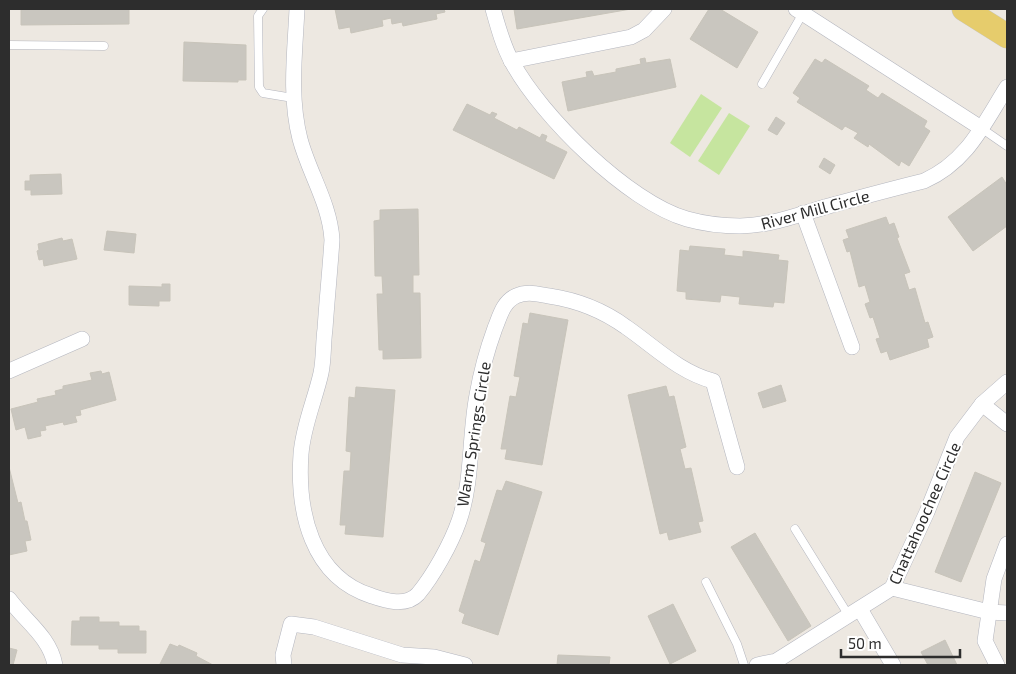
<svg xmlns="http://www.w3.org/2000/svg" width="1016" height="674" viewBox="0 0 1016 674" font-family="'Exo 2',sans-serif">
<style>
.pitch{fill:#c6e59f}
.building{fill:#c9c6bf;stroke:#c8c4ba}
.lines{fill:none;stroke-linecap:round;stroke-linejoin:round}
.service-casing{stroke:#b4b6bf;stroke-width:9}
.minor-casing{stroke:#b4b6bf;stroke-width:16}
.primary-casing{stroke:#c8c8c8;stroke-width:25}
.service{stroke:#fff;stroke-width:8}
.minor{stroke:#fff;stroke-width:15}
.primary{stroke:#e6cc6c;stroke-width:24}
.labels{text-anchor:middle;dominant-baseline:central;stroke-width:4;stroke-linejoin:round;paint-order:stroke}
.street-label{font-size:16px;fill:#2d2d2d;stroke:#fff}
</style>
<rect width="100%" height="100%" fill="#ede8e1"/>
<!-- pitch -->
<g class="pitch">
<path d="M701 94 722 108 690 157 670 143Z"/>
<path d="M729 113 750 126 719 175 698 161Z"/>
</g>
<!-- building -->
<g class="building">
<path d="M21 9H129V24L21 25Z"/>
<path d="M335 9H444L445 12 436 14 437 19 403 26 402 22 392 24 391 18 382 20 383 26 351 33 350 27 339 29Z"/>
<path d="M514 9H631L517 29Z"/>
<path d="M709 9H720L758 32 737 68 690 39Z"/>
<path d="M184 42 246 45V80H238V82L183 81Z"/>
<path d="M645 58 646 63 670 59 676 87 568 111 562 82 587 77 586 72 592 71 594 76 616 72V69L641 64 640 59Z"/>
<path d="M815 59 822 63 825 59 869 86 866 90 878 98 882 93 927 121 924 127 930 131 909 166 901 161 899 166 869 144 868 147 854 138 858 133 845 126 842 130 797 102 800 98 793 93Z"/>
<path d="M467 104 490 115 492 112 497 114 494 118 517 130 519 127 540 138 542 134 547 136 545 141 567 152 554 179 453 130Z"/>
<path d="M776 117 785 123 777 135 768 130Z"/>
<path d="M824 158 835 165 830 174 819 167Z"/>
<path d="M61 174 62 194 31 195V190H25V181H30V175Z"/>
<path d="M1002 177 1007 185V226L973 251 948 217Z"/>
<path d="M418 209 419 275H413V293H420L421 358 383 359V350H379L377 294H383L382 276H375L374 221 380 220V210Z"/>
<path d="M886 217 889 225 894 223 899 237 897 238 910 272 904 274 909 290 915 288 925 323 928 322 933 337 927 339 929 347 890 360 887 351 881 353 876 339 880 338 873 317 870 318 865 304 870 302 865 285 859 287 850 251 847 252 843 240 849 238 846 230Z"/>
<path d="M107 231 136 234 134 253 104 250Z"/>
<path d="M62 238 63 241 72 239 77 259 44 266 43 259 39 260 37 251 39 250 38 244Z"/>
<path d="M690 246 725 249 724 255 743 257V251L779 255 778 260 788 261 784 303 774 302 773 307 739 304 740 297 721 295 720 302 686 299V292L677 291 680 250 689 251Z"/>
<path d="M162 284H170V301H159V306L129 305V286L162 287Z"/>
<path d="M530 313 568 320 542 465 505 459 507 449H501L510 396 516 397 520 377 514 376 523 323 528 324Z"/>
<path d="M101 371 102 374 109 372 116 400 80 410 81 415 75 416 77 422 64 425 63 422 45 426 46 430 40 431 41 436 28 439 25 427 16 430 11 409 38 402 37 399 56 395 55 391 63 389V386L92 380 90 373Z"/>
<path d="M781 385 786 401 763 408 758 393Z"/>
<path d="M666 386 669 397 674 396 686 447 680 449 685 469 691 468 703 521 698 522 701 532 669 540 667 532 660 534 628 395Z"/>
<path d="M356 387 395 390 383 537 345 534 346 525H340L344 471H350L351 452 346 451 349 397 355 398Z"/>
<path d="M9 467 18 503 21 502 25 521H27L31 540 25 541 27 551 9 555Z"/>
<path d="M975 472 1001 483 961 582 935 572Z"/>
<path d="M506 481 542 492 498 635 462 623 465 614 459 611 475 560 480 562 486 543 481 541 497 490 502 491Z"/>
<path d="M755 533 811 626 788 641 731 547Z"/>
<path d="M673 604 696 651 670 664 648 616Z"/>
<path d="M80 617H99V622H119V626H139V631H146V653H118V649H99V645H71L72 621H80Z"/>
<path d="M945 640 957 665H928L921 652Z"/>
<path d="M170 644 178 647 179 645 197 653 196 656 213 665 160 664Z"/>
<path d="M9 648 17 650 13 665H9Z"/>
<path d="M558 655 610 657 609 665H557Z"/>
</g>
<g class="lines">
<!-- service casing -->
<g class="service-casing">
<g id="service">
<path d="M263 9 258 16 259 87 263 93 293 98"/>
<path d="M9 45 104 46"/>
<path d="M762 84 803 13"/>
<path d="M981 128 1007 146"/>
<path d="M795 529 849 616"/>
<path d="M706 582 737 644 744 665"/>
</g>
</g>
<!-- minor casing -->
<g class="minor-casing">
<g id="minor">
<path d="M297 9C295 52 289 96 300 139 309 173 330 204 332 240 330 270 327 299 325 329 323 343 324 359 321 373 315 400 303 426 301 454 297 511 311 577 372 596 386 601 406 607 418 594 433 576 451 544 459 521 473 481 469 436 477 395 481 372 487 350 495 328 500 316 503 302 516 296 527 291 537 294 549 296 576 300 604 311 626 327 655 347 679 372 713 381L737 467"/>
<path d="M493 9C498 27 503 46 512 62 541 116 628 202 687 219 705 224 722 226 740 226 769 226 797 215 825 207 858 198 891 189 924 181 967 162 983 125 1007 87"/>
<path d="M796 9 981 128"/>
<path d="M511 61 631 37 644 30 664 9"/>
<path d="M803 213 852 347"/>
<path d="M9 371 82 339"/>
<path d="M982 404 1007 424"/>
<path d="M892 588 989 612 1007 613"/>
<path d="M9 599C25 621 50 637 55 665"/>
<path d="M860 609 893 665"/>
<path d="M284 665 283 655 291 624 314 627 402 655 434 657 465 665"/>
<path d="M757 665 776 661 892 588 927 512 957 437 982 404 1007 382"/>
<path d="M997 665 985 641 994 579 1007 544"/>
</g>
</g>
<!-- primary casing -->
<g class="primary-casing">
<path id="primary" d="M964 9 1007 36"/>
</g>
<!-- service -->
<use href="#service" class="service"/>
<!-- minor -->
<use href="#minor" class="minor"/>
<!-- primary -->
<use href="#primary" class="primary"/>
</g>
<g class="labels">
<!-- street labels -->
<g class="street-label">
<text transform="translate(815 209) rotate(-15)">River Mill Circle</text>
<text transform="translate(473 434) rotate(-81)">Warm Springs Circle</text>
<text transform="translate(924 513) rotate(-66)">Chattahoochee Circle</text>
</g>
</g>
<!-- border -->
<rect width="1016" height="674" fill="none" stroke="#2d2d2d" stroke-width="20"/>
<!-- scale -->
<path d="M841 649v8h119v-8" fill="none" stroke="#2d2d2d" stroke-width="2.5"/>
<text x="848" y="649" font-size="15" fill="#2d2d2d" stroke="#ffffff" stroke-width="4" paint-order="stroke">50 m</text>
</svg>
